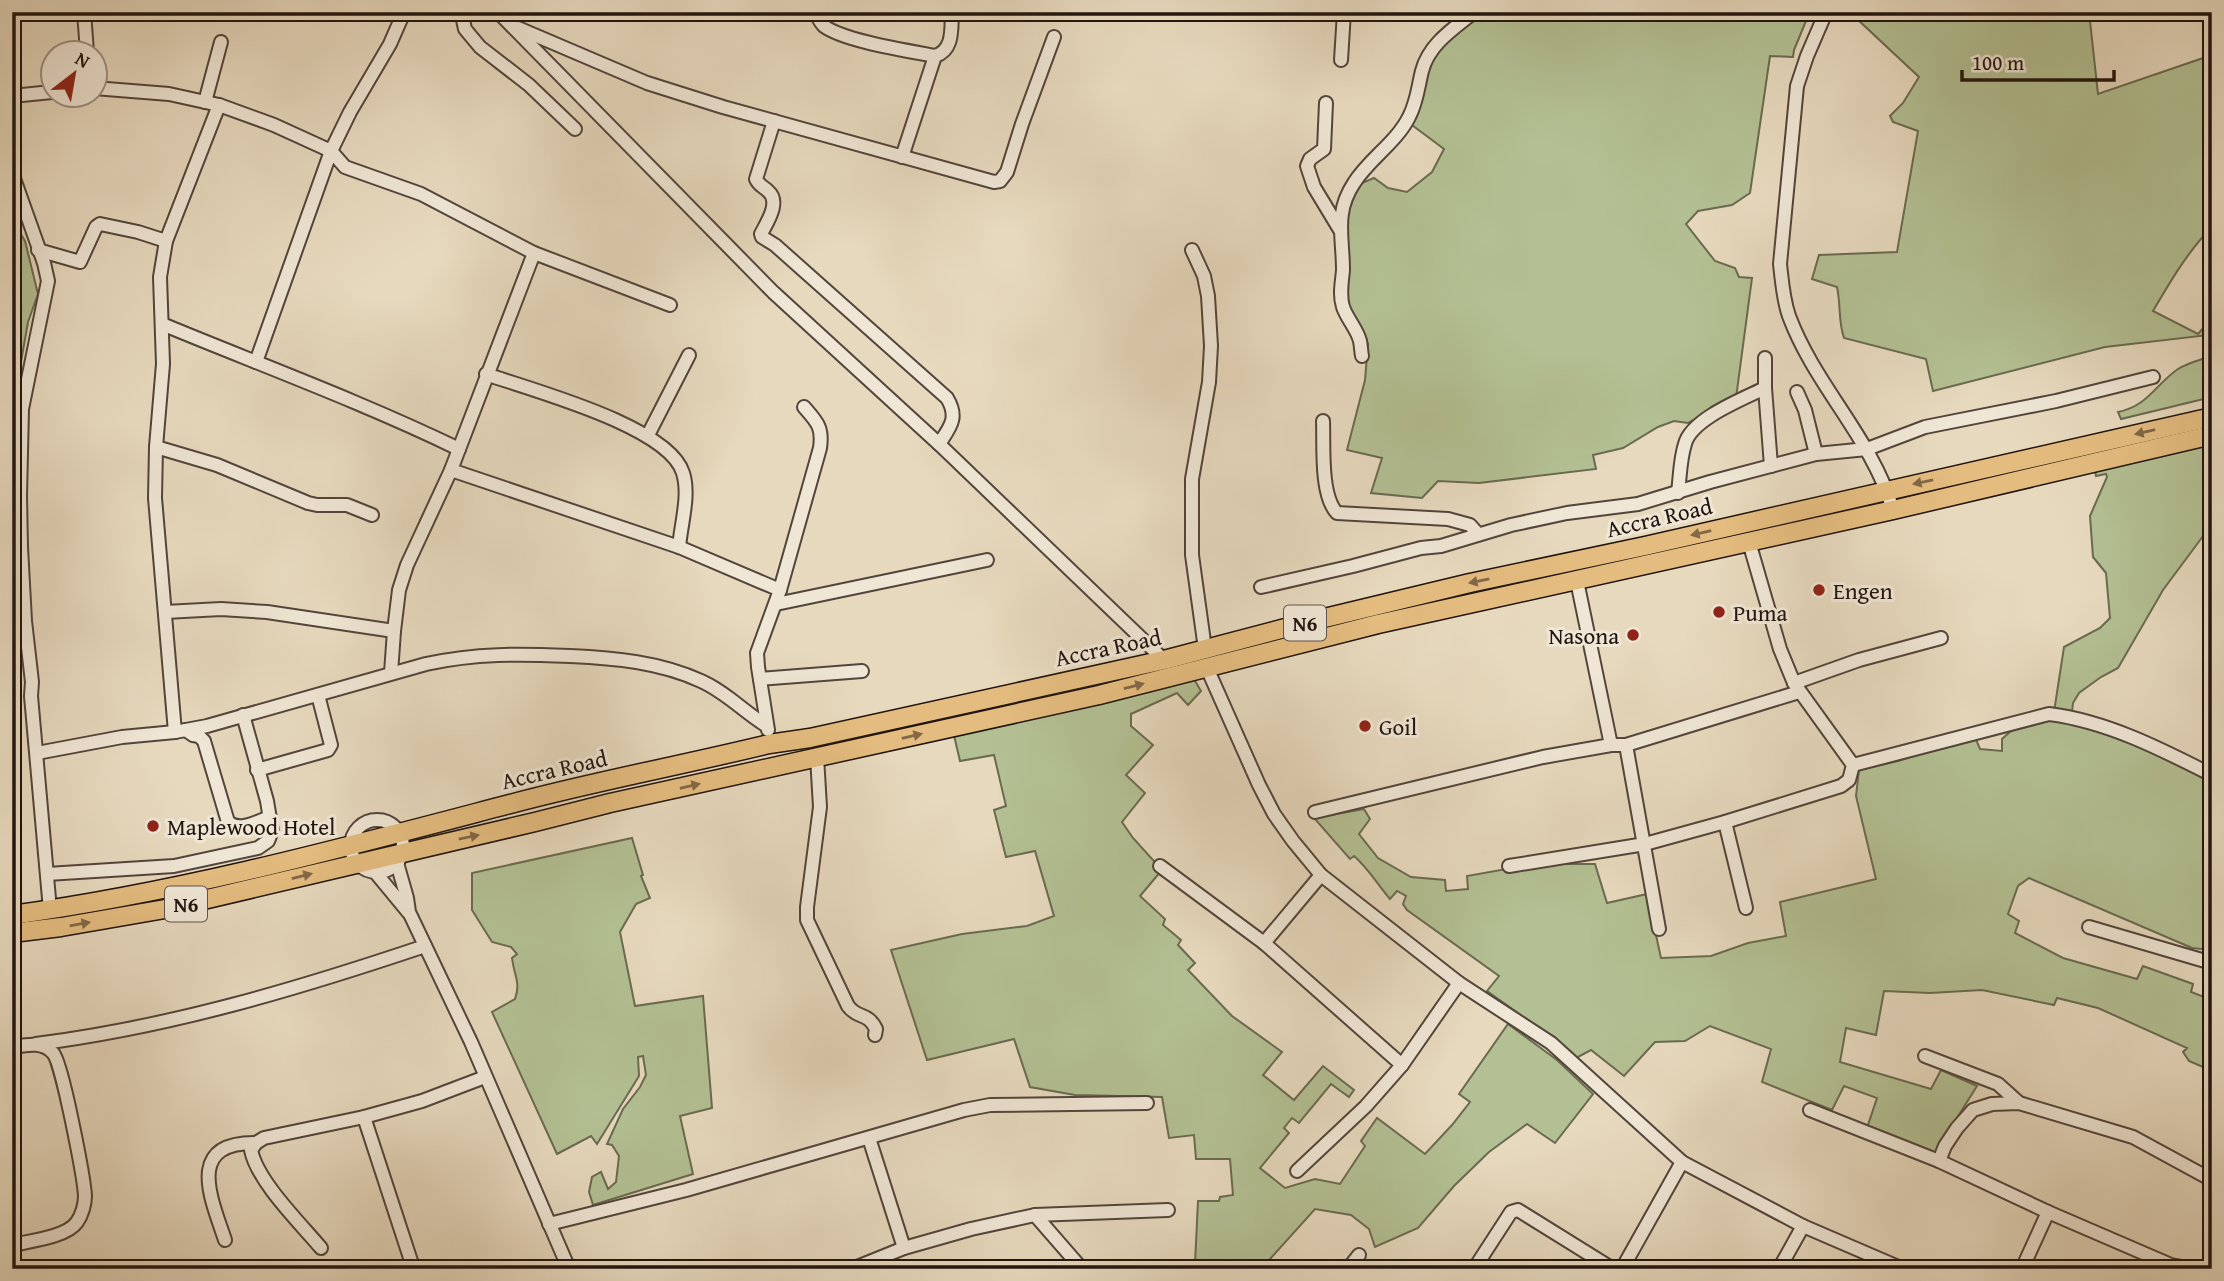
<svg xmlns="http://www.w3.org/2000/svg" width="2224" height="1281" viewBox="0 0 2224 1281" font-family="'Gentium Book Plus',serif">
<style>
.green{fill:#b3c093;stroke:#6a6a51;stroke-width:2}
.lines{fill:none;stroke-linecap:round;stroke-linejoin:round}
.minor-casing{stroke:#52453b;stroke-width:16}
.highway-casing{stroke:#21140f;stroke-width:21}
.minor{stroke:#efe6d5;stroke-width:12}
.highway{stroke:#e4bc7f;stroke-width:18}
.oneway{fill:#826847}
.poi-dot{fill:#8f2418;stroke:#efe6d5;stroke-width:2.5}
.labels{text-anchor:middle;dominant-baseline:central;stroke-width:6;stroke-linejoin:round;paint-order:stroke}
.shield{fill:#efe6d5;stroke:#5f534a;stroke-width:2}
.shield-label{font-size:21px;font-weight:bold;fill:#21140f}
.street-label{font-size:23px;fill:#21140f;stroke:#efe6d5}
.poi-label{font-size:23px;fill:#21140f;stroke:#efe6d5;text-anchor:start}
</style>
<rect width="100%" height="100%" fill="#e7d9be"/>
<filter id="stains"><feTurbulence type="fractalNoise" baseFrequency=".00286" numOctaves="4"/><feColorMatrix values="0 0 0 0 .2 0 0 0 0 .09 0 0 0 0 .02 0 0 0 .5 -.17"/></filter>
<radialGradient id="worn" r=".72"><stop offset=".6" stop-color="#630" stop-opacity="0"/><stop offset="1" stop-color="#630" stop-opacity=".3"/></radialGradient>
<!-- green -->
<g class="green">
<path d="M1480 12H1723C1727 14 1730 17 1733 18 1753 25 1784 3 1806 21L1794 50 1793 57 1770 56 1750 193 1732 205 1698 211 1686 224 1715 261 1735 268 1739 277 1752 278 1736 398 1688 423 1674 421 1658 427 1623 448 1593 455 1596 469 1479 483 1438 481 1422 498 1371 493 1382 458 1347 450 1365 380 1368 344 1348 305 1346 276 1347 199 1362 183 1374 178 1388 188 1407 192 1432 172 1444 149 1412 125C1418 103 1423 75 1435 55 1445 39 1466 25 1480 12Z"/>
<path d="M1834 12H2089L2098 94 2212 55V227C2188 251 2170 282 2153 311L2198 334 2212 318V397L2121 419 2118 412C2148 406 2156 384 2178 369 2187 363 2200 360 2211 356L2208 335 2105 347 1933 391 1926 359 1844 338C1838 321 1841 305 1837 287L1812 279 1819 255 1897 252 1918 131 1893 122 1890 116 1903 103 1919 77 1857 19Z"/>
<path d="M12 220 25 241 38 294 28 322 12 413Z"/>
<path d="M2212 440V524L2163 590 2118 668 2101 677 2079 693 2073 703 2072 712H2054L2064 647 2100 628 2110 618 2106 573 2093 557 2090 516 2107 477 2106 474 2096 476 2094 466Z"/>
<path d="M1194 679 1201 691 1188 705 1177 693 1131 714V726L1153 745 1126 775 1145 793 1122 822 1133 838 1162 870 1140 896 1165 919 1163 925 1181 940 1178 945 1195 963 1188 970 1232 1016 1282 1052 1263 1075 1294 1100 1323 1066 1354 1090 1349 1097 1331 1084 1299 1123 1292 1118 1284 1128 1289 1133 1260 1168 1285 1188 1315 1179 1340 1184 1365 1146 1361 1141 1377 1118 1425 1154 1452 1125 1470 1102 1459 1094 1508 1024 1557 1060 1593 1094 1555 1143 1527 1124 1489 1152 1454 1186 1418 1228 1375 1247 1369 1229 1351 1215 1315 1209 1269 1260 1278 1269H1215V1265L1195 1264 1198 1201H1219L1220 1197 1233 1195 1230 1159H1196L1194 1135 1169 1138 1162 1097 1075 1095 1030 1087 1014 1039 927 1060 891 950 962 934 1027 926 1054 916 1035 851 1006 857 994 810 1006 806 994 755 960 761 953 731Z"/>
<path d="M2052 720 2077 721 2163 753 2212 784V950L2192 948 2029 878 2018 886 2008 914 2019 921 2015 933 2063 958 2137 979 2143 966 2193 984 2191 992 2212 1000V1071L2189 1061 2183 1052 2187 1048 2098 1008 2057 998 2054 1005 1982 990 1930 993 1884 991 1876 1035 1846 1028 1840 1062 1931 1089 1941 1070 1977 1086 1935 1153 1867 1128 1877 1098 1844 1086 1832 1110 1762 1082 1771 1049 1710 1026 1685 1041 1655 1042 1624 1076 1591 1050 1576 1058 1542 1030 1487 991 1499 976 1407 910 1403 904 1406 896 1397 891 1390 899C1378 885 1368 868 1354 856L1350 859 1314 818 1364 809 1370 819 1359 834 1378 858 1411 877 1445 880 1446 891 1468 889 1467 876 1534 864H1595L1607 903 1647 894 1661 958 1711 956 1748 943 1786 936 1780 902 1876 879 1856 796 1859 770 1898 761 1975 737 1980 749 2002 751V739L2012 730Z"/>
<path d="M632 838 643 875 641 876 650 898 636 904 620 932 635 1006 703 996 712 1108 680 1116 693 1174 593 1205 589 1192 592 1177 601 1172 608 1189 616 1182 619 1156 612 1145 607 1144 623 1109 640 1087 646 1075 643 1056 638 1057 639 1076 597 1144 591 1136 557 1154 492 1012 515 999C521 982 514 976 512 958L517 954 511 947 492 942 472 910V873Z"/>
</g>
<g class="lines">
<!-- minor casing -->
<g class="minor-casing">
<g id="minor">
<path d="M84 12 87 52"/>
<path d="M458 12 462 15 465 29 480 47 529 85 575 129"/>
<path d="M498 12 773 292 939 444 1164 660"/>
<path d="M816 12C818 18 820 22 824 26 844 41 909 51 935 56 954 50 951 29 952 12"/>
<path d="M1826 12 1807 56 1797 86 1780 264C1782 281 1783 299 1789 316 1815 386 1872 438 1893 510"/>
<path d="M518 28 647 83 723 107 994 182 1000 181 1007 172 1022 124 1054 37"/>
<path d="M1341 60 1344 12"/>
<path d="M94 88 169 94 219 105 274 125 331 151 345 167 421 194 534 253 670 305"/>
<path d="M12 96 52 92"/>
<path d="M205 102 221 42"/>
<path d="M1326 103 1324 149 1310 159 1307 166 1314 187 1340 230"/>
<path d="M774 121 756 179C759 186 763 186 768 191 781 202 767 222 761 234L762 237 775 245 947 398C959 418 950 427 939 444"/>
<path d="M902 157 935 56"/>
<path d="M12 173 44 263 48 281 22 409 20 496 21 547 25 621 32 682 31 696 50 910"/>
<path d="M38 250 80 262 96 227 100 224 138 232 166 241"/>
<path d="M1192 250 1204 276 1208 296 1211 346 1209 382 1192 479V555L1205 649"/>
<path d="M162 324C261 365 362 402 459 449"/>
<path d="M1362 356C1361 351 1361 345 1360 341 1357 329 1347 319 1343 307 1339 294 1342 283 1343 270 1343 237 1334 213 1354 183 1369 159 1396 143 1409 117 1417 102 1418 87 1422 71 1429 44 1453 29 1474 12"/>
<path d="M1765 358V388L1771 466"/>
<path d="M256 362 331 151 350 112 390 44 404 12"/>
<path d="M486 374C531 390 669 426 683 473 690 495 681 524 679 547"/>
<path d="M1797 392 1805 410 1816 454"/>
<path d="M1323 421C1324 445 1320 495 1337 513L1448 519 1470 525 1478 534"/>
<path d="M648 435 689 355"/>
<path d="M156 447 217 465 308 503 317 505H347L372 515"/>
<path d="M451 470 679 547 780 590"/>
<path d="M1678 493C1680 477 1680 459 1685 444 1691 419 1743 399 1765 388"/>
<path d="M1577 581 1611 745"/>
<path d="M1261 587 1353 566 1421 548 1441 546 1511 525 1567 513 1638 504 1710 482 1816 454 1867 449 1925 427 2056 401 2153 377"/>
<path d="M776 604 987 560"/>
<path d="M165 612 221 609 267 612 394 631"/>
<path d="M1207 668 1259 785 1274 814 1293 841 1321 875 1459 983 1551 1043 1682 1162 1803 1226 1903 1269"/>
<path d="M391 673 394 631 399 590 407 565 451 470 534 253"/>
<path d="M760 679 862 671"/>
<path d="M1794 683 1859 660 1941 638"/>
<path d="M186 730 193 735 199 736 204 741 228 822C240 832 256 822 270 817"/>
<path d="M768 730 758 667 757 653 780 590 820 448C823 427 817 422 804 407"/>
<path d="M175 732 155 498 156 447 163 364 160 277 166 241 219 105"/>
<path d="M1626 745 1659 929"/>
<path d="M37 753 122 737 175 732 207 726 426 664C477 653 518 654 570 656 614 658 660 662 701 681 726 692 744 712 767 726"/>
<path d="M817 757 820 807 807 907V920L848 1006C857 1019 868 1012 876 1029L875 1035"/>
<path d="M1853 765 2049 714C2106 721 2161 749 2212 775"/>
<path d="M257 770 328 750 331 745 318 695"/>
<path d="M1315 812 1543 757 1611 745H1626L1799 692"/>
<circle cx="377" cy="846" r="26"/>
<path d="M1725 822 1746 908"/>
<path d="M397 863 407 898 409 912 471 1042 569 1269"/>
<path d="M1160 866 1264 943 1402 1065"/>
<path d="M1509 866 1645 844 1725 822 1841 786 1849 780 1853 765 1794 683 1780 649 1749 542"/>
<path d="M375 872 408 912"/>
<path d="M47 874 174 866 258 848 268 841 272 831 267 801 243 715"/>
<path d="M2089 927 2212 963"/>
<path d="M1264 943 1321 875"/>
<path d="M36 1044C170 1027 297 989 425 946"/>
<path d="M12 1047C26 1045 43 1041 53 1053 62 1062 84 1178 85 1196 85 1204 82 1215 77 1222 67 1237 30 1241 12 1245"/>
<path d="M1925 1056 1998 1084 2019 1103"/>
<path d="M1810 1110 1939 1161 2048 1212 2171 1265 2193 1269"/>
<path d="M364 1117 412 1264"/>
<path d="M869 1138 904 1248"/>
<path d="M1939 1161 1945 1146 1957 1128 1973 1110 1992 1104 2019 1103 2133 1137 2212 1180"/>
<path d="M1297 1171 1366 1106 1402 1065 1459 983"/>
<path d="M1035 1215 1082 1269"/>
<path d="M549 1224 686 1190 964 1110 990 1105 1147 1103"/>
<path d="M225 1240C211 1198 185 1142 256 1143"/>
<path d="M321 1248C300 1223 257 1181 251 1150L256 1143 264 1138 364 1117 422 1101 485 1077"/>
<path d="M852 1269 904 1248 971 1229 1035 1215 1168 1210"/>
<path d="M1348 1269 1359 1255"/>
<path d="M1474 1269 1511 1212 1518 1210 1613 1269"/>
<path d="M1622 1269 1682 1162"/>
<path d="M1779 1269 1803 1226"/>
<path d="M2022 1269 2048 1212"/>
</g>
</g>
<!-- highway casing -->
<g class="highway-casing">
<g id="highway">
<path d="M12 915C181 892 346 847 510 804 596 781 683 765 769 744L810 738 1164 660 1308 622 1470 583 1645 546 2212 417"/>
<path d="M12 933 61 927 165 909 535 822 610 803 1099 695 1378 624 1893 510 2212 435"/>
</g>
</g>
<!-- minor -->
<use href="#minor" class="minor"/>
<!-- highway -->
<use href="#highway" class="highway"/>
</g>
<!-- one-way arrows -->
<defs><path id="oneway-solid" d="M-6-.8H1V-3.2L6.5 0L1 3.2V.8H-6Z" transform="scale(1.75)"/></defs>
<g class="oneway">
<use href="#oneway-solid" transform="translate(2145 432) rotate(167)"/>
<use href="#oneway-solid" transform="translate(1923 482) rotate(168)"/>
<use href="#oneway-solid" transform="translate(1701 533) rotate(167)"/>
<use href="#oneway-solid" transform="translate(1479 581) rotate(168)"/>
<use href="#oneway-solid" transform="translate(1134 686) rotate(-14)"/>
<use href="#oneway-solid" transform="translate(912 736) rotate(-13)"/>
<use href="#oneway-solid" transform="translate(690 786) rotate(-13)"/>
<use href="#oneway-solid" transform="translate(469 837) rotate(-12)"/>
<use href="#oneway-solid" transform="translate(302 876) rotate(-14)"/>
<use href="#oneway-solid" transform="translate(80 924) rotate(-10)"/>
</g>
<!-- markers -->
<g class="poi-dot">
<circle cx="1819" cy="590" r="7"/>
<circle cx="1719" cy="612" r="7"/>
<circle cx="1633" cy="635" r="7"/>
<circle cx="1365" cy="726" r="7"/>
<circle cx="153" cy="826" r="7"/>
</g>
<g class="labels">
<!-- shield labels -->
<g class="shield">
<rect x="1284" y="605.5" width="42" height="35" rx="5"/>
<rect x="165" y="886.5" width="42" height="35" rx="5"/>
</g>
<g class="shield-label">
<text x="1305" y="623">N6</text>
<text x="186" y="904">N6</text>
</g>
<!-- street labels -->
<g class="street-label">
<text transform="translate(1659 517) rotate(-13)">Accra Road</text>
<text transform="translate(1108 647) rotate(-12)">Accra Road</text>
<text transform="translate(554 769) rotate(-13)">Accra Road</text>
</g>
<!-- poi labels -->
<g class="poi-label">
<text x="1833" y="590">Engen</text>
<text x="1733" y="612">Puma</text>
<text x="1619" y="635" text-anchor="end">Nasona</text>
<text x="1379" y="726">Goil</text>
<text x="167" y="826">Maplewood Hotel</text>
</g>
</g>
<!-- margin -->
<rect width="2224" height="1281" fill="none" stroke="#e7d9be" stroke-width="42"/>
<rect x="14" y="14" width="2196" height="1253" fill="none" stroke="#21140f" stroke-width="3.5"/>
<rect x="21" y="21" width="2182" height="1239" fill="none" stroke="#21140f" stroke-width="2"/>
<!-- north arrow -->
<g transform="translate(74 74) rotate(31)"><circle r="33" fill="#efe6d5" stroke="#9d9286" stroke-width="2"/>
<path d="M0-5L12 26L0 18L-12 26Z" fill="#8f2418"/>
<text y="-10" font-size="19" font-weight="bold" text-anchor="middle" fill="#21140f">N</text>
</g>
<!-- scale -->
<path d="M1962 70v10h152v-10" fill="none" stroke="#21140f" stroke-width="3.5"/>
<text x="1972" y="70" font-size="21" fill="#21140f" stroke="#efe6d5" stroke-width="5" paint-order="stroke">100 m</text>
<rect width="100%" height="100%" filter="url(#stains)"/>
<rect width="100%" height="100%" fill="url(#worn)"/>
</svg>
